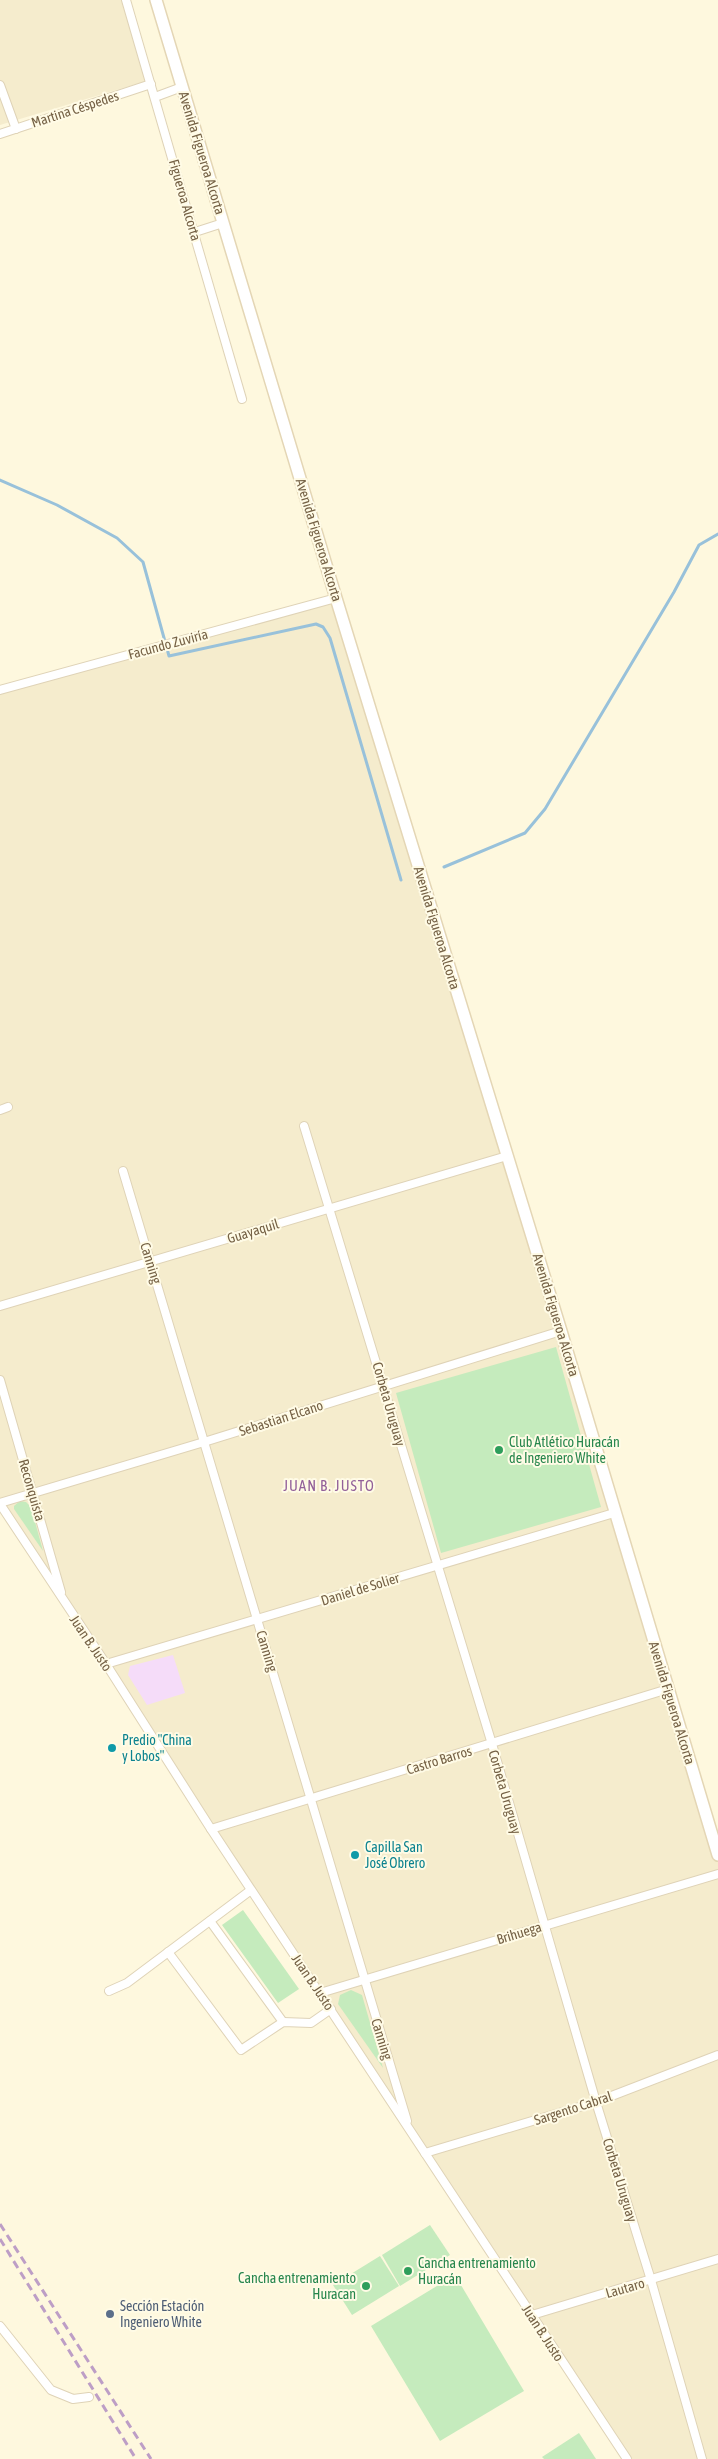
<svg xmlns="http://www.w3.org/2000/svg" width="718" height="2459" viewBox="0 0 718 2459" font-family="'Asap Condensed',sans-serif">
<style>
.residential{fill:#f5eccd}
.education{fill:#f5dcf9}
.green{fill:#c5ebbd}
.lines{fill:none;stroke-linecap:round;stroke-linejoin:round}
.stream{stroke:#98c1da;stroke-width:3}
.minor-casing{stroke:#dfd3b7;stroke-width:10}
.secondary-casing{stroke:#e4d6b5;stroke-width:14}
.minor{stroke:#fff;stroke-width:8}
.secondary{stroke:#fff;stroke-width:11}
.rail{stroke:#bd9ec6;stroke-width:3;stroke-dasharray:8 5;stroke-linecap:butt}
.leisure-dot{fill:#2e9e5b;stroke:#fffbe6;stroke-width:2}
.culture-dot{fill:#0f9aa8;stroke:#fffbe6;stroke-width:2}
.service-dot{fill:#5c6f8a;stroke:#fffbe6;stroke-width:2}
.labels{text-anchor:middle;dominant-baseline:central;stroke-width:4;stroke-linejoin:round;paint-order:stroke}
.street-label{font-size:14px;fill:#756145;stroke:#fffbe6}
.leisure-label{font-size:14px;fill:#27864d;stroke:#fffbe6;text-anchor:start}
.culture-label{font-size:14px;fill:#0d838f;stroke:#fffbe6;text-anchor:start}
.service-label{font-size:14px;fill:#4e5e75;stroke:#fffbe6;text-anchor:start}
.neighbourhood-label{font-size:15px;letter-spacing:1px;fill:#936099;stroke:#fffbe6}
</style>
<rect width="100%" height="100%" fill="#fef8de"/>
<!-- residential -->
<g class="residential">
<path d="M0 0H121L146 81 0 125Z"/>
<path d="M336 598 718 1855V2459H627L0 1504V690Z"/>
</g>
<!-- education -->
<path class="education" d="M173 1655 185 1693 147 1705 128 1675 130 1666Z"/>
<!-- green -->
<g class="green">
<path d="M556 1347 601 1507 441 1553 396 1393Z"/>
<path d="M20 1501 26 1502 31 1507 43 1551 14 1509V1506Z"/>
<path d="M243 1910 299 1989 278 2003 222 1925Z"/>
<path d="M351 1990 362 1995 383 2068 338 2004 340 1995Z"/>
<path d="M430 2225 450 2255 400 2286 382 2255Z"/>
<path d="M380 2256 399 2286 352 2315 333 2285Z"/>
<path d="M455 2275 524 2391 440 2441 371 2326Z"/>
<path d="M579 2433 596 2459H544L542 2457Z"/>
</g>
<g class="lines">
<!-- stream -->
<g class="stream">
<path d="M0 480 57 505 117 538 143 562 169 656 316 624 323 627 330 638 401 880"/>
<path d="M444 867 525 833 545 809 674 592 699 545 718 534"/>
</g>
<!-- minor casing -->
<g class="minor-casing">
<g id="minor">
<path d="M126 0 242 399"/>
<path d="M0 85 16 129"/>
<path d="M155 97 182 87"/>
<path d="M0 134 151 84"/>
<path d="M195 232 223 223"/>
<path d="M0 690 336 598"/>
<path d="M0 1110 8 1107"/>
<path d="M304 1126 492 1744 596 2102 651 2280 702 2459"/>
<path d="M123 1171 407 2121"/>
<path d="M0 1306 507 1156"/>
<path d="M0 1380 61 1592"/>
<path d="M0 1503 204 1442 561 1331"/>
<path d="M0 1504 106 1664 211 1829 627 2459"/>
<path d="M106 1664 614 1513"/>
<path d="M211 1829 668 1689"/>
<path d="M210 1921 283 2022"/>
<path d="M168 1952 241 2050 283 2022 311 2023 331 2009"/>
<path d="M109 1991 127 1983 251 1890"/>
<path d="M320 1993 718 1874"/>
<path d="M425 2153 596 2102 718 2055"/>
<path d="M532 2315 718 2259"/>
<path d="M0 2326 51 2390 73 2399 89 2397"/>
</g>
</g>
<!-- secondary casing -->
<g class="secondary-casing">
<path id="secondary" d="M156 0 336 598 561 1331 718 1855"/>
</g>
<!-- minor -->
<use href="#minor" class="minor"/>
<!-- secondary -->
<use href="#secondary" class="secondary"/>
<!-- rail -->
<g class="rail">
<path d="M0 2224 151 2459"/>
<path d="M0 2239 136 2459"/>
</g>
</g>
<!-- markers -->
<g class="leisure-dot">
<circle cx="499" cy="1450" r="5"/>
<circle cx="408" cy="2271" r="5"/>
<circle cx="366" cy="2286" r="5"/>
</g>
<g class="culture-dot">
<circle cx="112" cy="1748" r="5"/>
<circle cx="355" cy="1855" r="5"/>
</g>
<circle class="service-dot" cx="110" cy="2314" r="5"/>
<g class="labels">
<!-- street labels -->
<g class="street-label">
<text transform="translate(75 109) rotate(-18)">Martina Céspedes</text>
<text transform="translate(202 153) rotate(73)">Avenida Figueroa Alcorta</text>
<text transform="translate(185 200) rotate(74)">Figueroa Alcorta</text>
<text transform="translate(319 540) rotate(73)">Avenida Figueroa Alcorta</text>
<text transform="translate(168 644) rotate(-15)">Facundo Zuviría</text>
<text transform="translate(437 928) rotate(73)">Avenida Figueroa Alcorta</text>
<text transform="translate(253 1231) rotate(-17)">Guayaquil</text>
<text transform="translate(151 1263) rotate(73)">Canning</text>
<text transform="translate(556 1315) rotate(73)">Avenida Figueroa Alcorta</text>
<text transform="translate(389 1404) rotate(74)">Corbeta Uruguay</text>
<text transform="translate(281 1418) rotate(-18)">Sebastian Elcano</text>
<text transform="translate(32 1490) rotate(74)">Reconquista</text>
<text transform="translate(360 1589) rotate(-17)">Daniel de Solier</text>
<text transform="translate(91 1643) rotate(56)">Juan B. Justo</text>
<text transform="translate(267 1651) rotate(73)">Canning</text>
<text transform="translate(672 1703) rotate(73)">Avenida Figueroa Alcorta</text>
<text transform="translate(439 1760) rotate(-17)">Castro Barros</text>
<text transform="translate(505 1792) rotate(74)">Corbeta Uruguay</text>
<text transform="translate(519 1933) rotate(-17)">Brihuega</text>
<text transform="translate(313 1982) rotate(56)">Juan B. Justo</text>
<text transform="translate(382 2039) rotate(73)">Canning</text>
<text transform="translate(573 2108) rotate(-18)">Sargento Cabral</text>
<text transform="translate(620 2180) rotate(73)">Corbeta Uruguay</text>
<text transform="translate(625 2288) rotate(-16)">Lautaro</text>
<text transform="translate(543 2333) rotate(57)">Juan B. Justo</text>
</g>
<!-- leisure labels -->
<g class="leisure-label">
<text x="509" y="1442">Club Atlético Huracán<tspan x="509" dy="16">de Ingeniero White</tspan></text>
<text x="418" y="2263">Cancha entrenamiento<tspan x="418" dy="16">Huracán</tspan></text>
<text x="356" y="2278" text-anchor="end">Cancha entrenamiento<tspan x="356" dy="16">Huracan</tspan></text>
</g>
<!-- culture labels -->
<g class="culture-label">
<text x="122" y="1740">Predio "China<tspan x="122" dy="16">y Lobos"</tspan></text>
<text x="365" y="1847">Capilla San<tspan x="365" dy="16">José Obrero</tspan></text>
</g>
<!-- service labels -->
<g class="service-label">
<text x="120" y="2306">Sección Estación<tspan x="120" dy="16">Ingeniero White</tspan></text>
</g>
<!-- neighbourhood labels -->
<g class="neighbourhood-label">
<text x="329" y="1485">JUAN B. JUSTO</text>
</g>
</g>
</svg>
